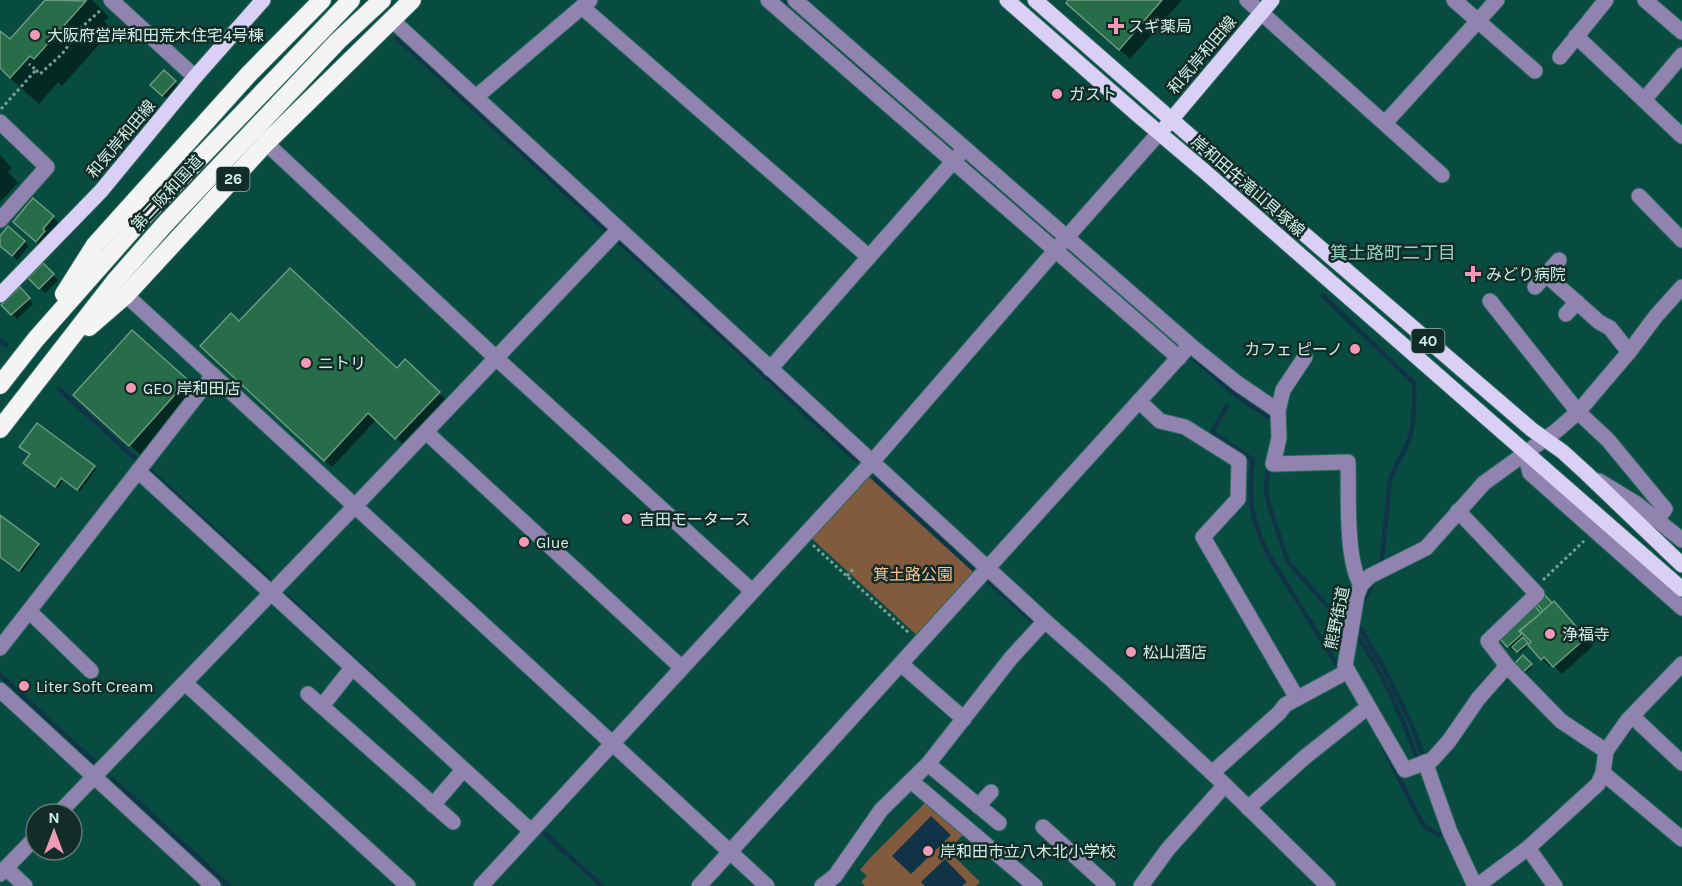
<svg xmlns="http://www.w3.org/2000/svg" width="1682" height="886" viewBox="0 0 1682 886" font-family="Karla,'Noto Sans JP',sans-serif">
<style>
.green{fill:#825b3e}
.water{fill:#103347}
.shadow{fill:#0007}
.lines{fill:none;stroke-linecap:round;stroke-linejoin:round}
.stream{stroke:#103347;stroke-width:4.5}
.building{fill:#286d4a;stroke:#6c9a7e;stroke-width:1.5}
.minor-casing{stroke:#2c695e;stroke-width:17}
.major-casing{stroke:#2c695e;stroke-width:17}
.highway-casing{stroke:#2c695e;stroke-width:20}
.path{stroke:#72a298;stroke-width:3;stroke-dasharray:3 3;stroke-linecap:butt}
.minor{stroke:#9183b0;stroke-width:15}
.major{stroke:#dad0f5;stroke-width:15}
.highway{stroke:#f4f4f4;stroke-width:18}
.poi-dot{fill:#f09ab7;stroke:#132c27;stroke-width:2}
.labels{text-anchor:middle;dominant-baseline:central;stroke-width:5;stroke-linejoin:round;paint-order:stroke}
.shield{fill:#132c27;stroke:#98b4ad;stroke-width:1.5}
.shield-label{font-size:15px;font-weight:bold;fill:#d1efe7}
.poi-label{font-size:16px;fill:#d1efe7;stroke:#132c27;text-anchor:start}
.street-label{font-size:16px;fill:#d1efe7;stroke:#132c27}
.park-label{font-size:16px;fill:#ffbf8f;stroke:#132c27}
.neighbourhood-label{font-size:18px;fill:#94d0c2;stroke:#132c27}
</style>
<rect width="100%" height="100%" fill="#084b40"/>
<!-- green -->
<g class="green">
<path d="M870 478 973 572 974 578 920 638 809 536 862 479Z"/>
<path d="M927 801 965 833 948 850 980 882 976 886H865L861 882 867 876 860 870 871 857Z"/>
</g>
<!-- water -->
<g class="water">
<path d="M931 816 951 835 911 874 892 856Z"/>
<path d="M945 859 967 882 962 886H925L921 882Z"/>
</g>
<!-- shadow -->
<g class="shadow">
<path d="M47 0H92L109 17 104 21 112 30 62 86 58 82 39 104 0 69V33L10 41Z"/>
<path d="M1070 0H1182L1130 59 1078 13Z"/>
<path d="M164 72 180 87 168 100 152 85Z"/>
<path d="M0 155 12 168 8 172 18 183 0 202Z"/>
<path d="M53 217 63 228 47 251 25 233Z"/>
<path d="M9 228 29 246 17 260 0 244V238Z"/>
<path d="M43 265 58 280 45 293 30 278Z"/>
<path d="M20 289 33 304 17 319 3 305Z"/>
<path d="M240 323 398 370 439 393 446 400 404 445 376 420 332 467 210 354Z"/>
<path d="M133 332 198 391 141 455 86 406Z"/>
<path d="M27 465 94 467 96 469 80 491 64 479 58 488Z"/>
<path d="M0 517 40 547 22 572 0 556Z"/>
<path d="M1552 605 1561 611 1593 646 1562 674 1552 664 1550 667 1542 659 1530 645 1533 643 1525 634 1522 637 1529 645 1520 653 1516 648 1513 651 1499 635 1541 614Z"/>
<path d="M1523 658 1532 667 1525 674 1516 664Z"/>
</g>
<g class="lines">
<!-- stream -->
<g class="stream">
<path d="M781 0 1047 231"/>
<path d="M397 38 608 232"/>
<path d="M616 239 856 460"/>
<path d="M1075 255 1223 384 1242 400 1271 418 1273 422"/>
<path d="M1323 296 1414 383C1414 401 1415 420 1410 437 1405 453 1394 465 1390 481L1381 567"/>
<path d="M0 340 6 345"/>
<path d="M59 389 135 458"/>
<path d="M1227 406 1212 432 1253 460C1247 496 1252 521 1268 554L1339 668"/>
<path d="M1269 462 1266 488 1268 502 1288 562 1331 610 1349 627"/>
<path d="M150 471 269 580"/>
<path d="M875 478 975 570"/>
<path d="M988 581 1038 626"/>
<path d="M286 596 380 683"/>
<path d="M1362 604 1373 582"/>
<path d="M1358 624 1386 672 1412 726 1424 758"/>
<path d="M1355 632C1382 672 1403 717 1418 762"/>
<path d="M0 675 93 761"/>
<path d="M1382 744 1415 810 1425 827 1439 835 1443 833"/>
<path d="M112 779 229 886"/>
<path d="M544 833 602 886"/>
</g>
</g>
<!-- building -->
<g class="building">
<path d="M45 0 86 1 34 59 30 56 10 78 0 68V31L10 39Z"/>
<path d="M1068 0H1162L1119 50 1066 3Z"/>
<path d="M164 70 176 81 162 96 150 85Z"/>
<path d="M33 198 54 216 43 229 45 231 36 242 13 222Z"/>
<path d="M8 226 25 241 12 256 0 246V236Z"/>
<path d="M43 263 54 274 39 289 28 278Z"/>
<path d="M290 268 397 368 405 359 440 392 395 439 368 413 324 461 200 346 231 313 239 321Z"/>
<path d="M20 287 30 298 11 315 1 305Z"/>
<path d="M132 330 188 380 129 446 73 395Z"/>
<path d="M37 423 95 466 77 490 61 478 55 487 23 463 30 454 19 447Z"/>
<path d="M0 515 39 544 19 571 0 557Z"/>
<path d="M1543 593 1552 603 1543 611 1534 601Z"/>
<path d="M1554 601 1586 638 1553 667 1544 657 1541 660 1528 645 1531 642 1520 631Z"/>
<path d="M1532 603 1541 613 1519 631 1522 634 1507 647 1497 635Z"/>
<path d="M1523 637 1528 643 1517 652 1512 647Z"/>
<path d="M1523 655 1532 664 1522 673 1514 664Z"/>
</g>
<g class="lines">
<!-- minor casing -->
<g class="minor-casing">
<g id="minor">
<path d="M111 0 195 77"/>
<path d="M768 0 1179 358"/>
<path d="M795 0 1190 345 1237 383 1278 411 1283 390 1305 357"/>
<path d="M1247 0 1442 175"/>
<path d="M1454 0 1535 71"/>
<path d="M1645 0 1682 32"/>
<path d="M582 7 869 257"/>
<path d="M392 20 1045 621 1113 681 1225 785 1328 886"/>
<path d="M1576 36 1682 136"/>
<path d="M1560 57 1606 0"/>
<path d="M476 97 590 0"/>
<path d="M1644 100 1682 55"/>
<path d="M0 122 47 167 0 220"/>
<path d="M1385 123 1497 0"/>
<path d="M266 143 496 358 752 591"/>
<path d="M1639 196 1682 240"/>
<path d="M1545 274 1599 322 1610 328 1629 352"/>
<path d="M1535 287 1559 260"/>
<path d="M1682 287 1656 316 1629 352 1578 412 1556 431 1484 483 1426 548 1370 576 1361 585 1357 595 1345 666 1405 770 1432 760 1449 741 1478 699 1507 666 1561 721 1606 751 1603 773 1682 839"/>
<path d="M126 295 767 886"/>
<path d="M1490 301 1578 412 1608 440 1665 509 1657 520"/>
<path d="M1566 314 1577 302"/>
<path d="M770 369 959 155"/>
<path d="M1139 401 1160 421 1185 427 1239 461 1238 499 1203 537 1297 698"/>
<path d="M1278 411 1279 438 1273 464 1348 462C1349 493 1345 559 1361 585"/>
<path d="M426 432 682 668"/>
<path d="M1525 453 1530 473 1682 608"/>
<path d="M138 471 531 831"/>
<path d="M1599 481 1637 504 1682 540"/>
<path d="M1458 511 1537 594 1488 641 1507 666"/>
<path d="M29 611 91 671"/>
<path d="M0 648 213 375"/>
<path d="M901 664 964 719"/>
<path d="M185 683 408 886"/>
<path d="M0 690 213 886"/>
<path d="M308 694 453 822"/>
<path d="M322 706 352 668"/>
<path d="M1632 716 1682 763"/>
<path d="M1606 751 1627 721 1682 664"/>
<path d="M1425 762 1450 832 1475 886"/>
<path d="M928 764 999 823"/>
<path d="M1212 773 1279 713 1285 705 1348 671"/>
<path d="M911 781 1035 886"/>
<path d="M433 805 463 770"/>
<path d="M978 806 991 792"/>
<path d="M1248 808 1305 757 1368 707"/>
<path d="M58 814 355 506 619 229"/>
<path d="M1043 827 1108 886"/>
<path d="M1528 848 1555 886"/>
<path d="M6 868 25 886"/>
<path d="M0 874 36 837"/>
<path d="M481 886 872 462 1067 237 1159 133"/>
<path d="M699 886 1190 345"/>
<path d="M822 886 835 876 881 810 928 764 1011 658 1045 621"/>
<path d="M1141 886 1168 849 1225 785"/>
<path d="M1477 886 1528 848 1598 784 1603 773"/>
</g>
</g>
<!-- major casing -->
<g class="major-casing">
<g id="major">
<path d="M1007 0 1138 115 1203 170 1682 589"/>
<path d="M1035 0 1189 135 1531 429 1563 452 1586 473 1682 565"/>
<path d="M1166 126 1272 0"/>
<path d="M0 295 101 191 195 77 263 0"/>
</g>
</g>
<!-- highway casing -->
<g class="highway-casing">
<g id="highway">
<path d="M64 294 95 245 248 75 322 0"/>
<path d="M89 327 126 295 266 143 412 0"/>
<path d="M0 385 36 339 148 212 351 0"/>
<path d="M0 429 115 281 164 225 338 41 382 0"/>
</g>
</g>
<!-- path -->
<g class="path">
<path d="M36 70 40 74 62 54 82 27 101 10"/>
<path d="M1 109 36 70 29 64"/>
<path d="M813 545 910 634"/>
<path d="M847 576 854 568"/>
<path d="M1543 580 1584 541"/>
</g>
<!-- minor -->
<use href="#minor" class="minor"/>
<!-- major -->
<use href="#major" class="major"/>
<!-- highway -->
<use href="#highway" class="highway"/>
</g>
<!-- markers -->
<g class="poi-dot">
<path d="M1113 17h6v6h6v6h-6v6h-6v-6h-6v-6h6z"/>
<circle cx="35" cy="35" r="6"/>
<circle cx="1057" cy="94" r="6"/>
<path d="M1470 265h6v6h6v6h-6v6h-6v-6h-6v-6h6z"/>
<circle cx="1355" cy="349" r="6"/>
<circle cx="306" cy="363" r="6"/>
<circle cx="131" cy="388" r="6"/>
<circle cx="627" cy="519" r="6"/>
<circle cx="524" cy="542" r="6"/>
<circle cx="1550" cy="634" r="6"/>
<circle cx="1131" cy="652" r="6"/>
<circle cx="24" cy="686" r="6"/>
<circle cx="928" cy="851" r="6"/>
</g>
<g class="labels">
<!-- shield labels -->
<g class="shield">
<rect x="216.5" y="167" width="33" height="24" rx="4.5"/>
<rect x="1411.5" y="329" width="33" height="24" rx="4.5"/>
</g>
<g class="shield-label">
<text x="233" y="179">26</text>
<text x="1428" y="341">40</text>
</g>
<!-- poi labels -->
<g class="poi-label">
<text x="1128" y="26">スギ薬局</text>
<text x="47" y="35">大阪府営岸和田荒木住宅4号棟</text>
<text x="1069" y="94">ガスト</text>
<text x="1486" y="274">みどり病院</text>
<text x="1343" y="349" text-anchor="end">カフェ ピーノ</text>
<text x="318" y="363">ニトリ</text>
<text x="143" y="388">GEO 岸和田店</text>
<text x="639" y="519">吉田モータース</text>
<text x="536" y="542">Glue</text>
<text x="1562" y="634">浄福寺</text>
<text x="1143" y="652">松山酒店</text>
<text x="36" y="686">Liter Soft Cream</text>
<text x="940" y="851">岸和田市立八木北小学校</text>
</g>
<!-- street labels -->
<g class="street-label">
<text transform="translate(1202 55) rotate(-50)">和気岸和田線</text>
<text transform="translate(121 139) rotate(-50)">和気岸和田線</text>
<text transform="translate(1248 186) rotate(41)">岸和田牛滝山貝塚線</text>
<text transform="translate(167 193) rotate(-47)">第二阪和国道</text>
<text transform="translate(1337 618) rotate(-78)">熊野街道</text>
</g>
<!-- park labels -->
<g class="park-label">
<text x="913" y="574">箕土路公園</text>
</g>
<!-- neighbourhood labels -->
<g class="neighbourhood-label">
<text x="1393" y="253">箕土路町二丁目</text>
</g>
</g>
<!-- north arrow -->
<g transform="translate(54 832)"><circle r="28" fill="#132c27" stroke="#5f7a74" stroke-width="1.5"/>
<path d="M0-4.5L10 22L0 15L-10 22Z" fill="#f09ab7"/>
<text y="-9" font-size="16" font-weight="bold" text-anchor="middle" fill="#d1efe7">N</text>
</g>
</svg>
